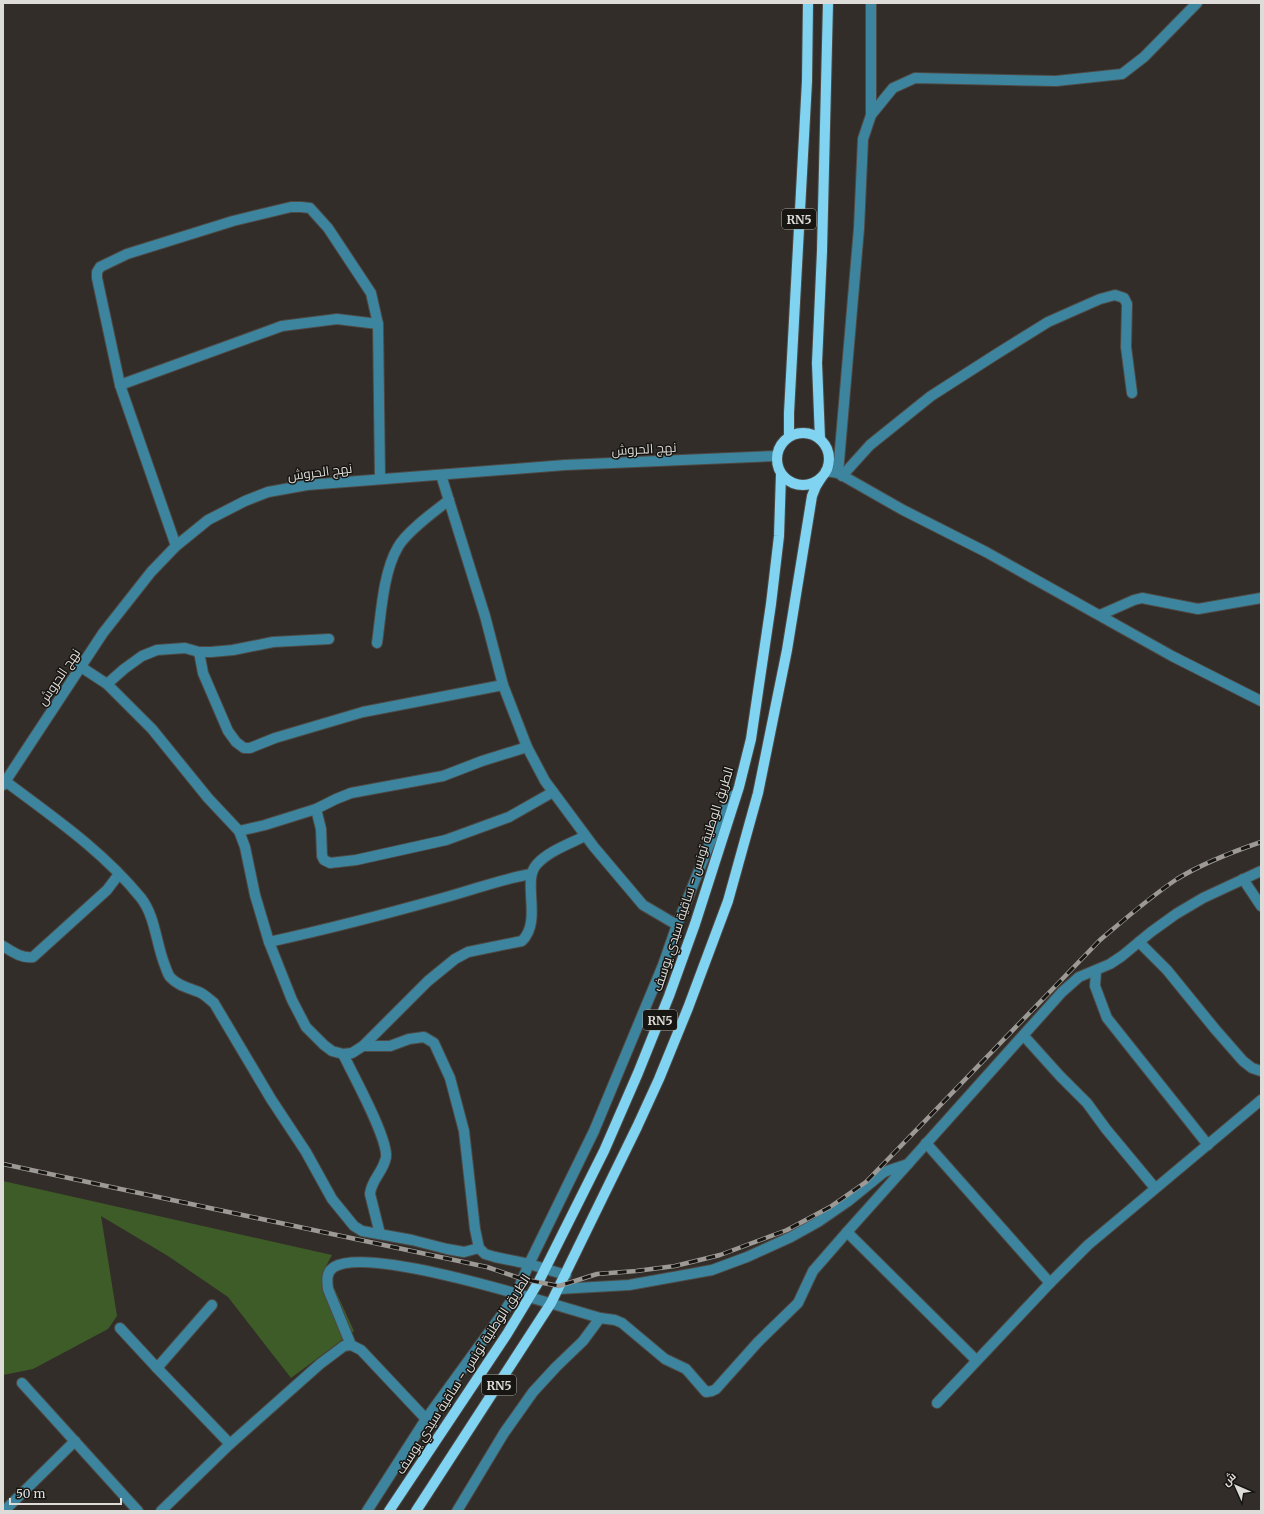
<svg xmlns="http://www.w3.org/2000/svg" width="1264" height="1514" viewBox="0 0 1264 1514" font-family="Merriweather,Cairo,serif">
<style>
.green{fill:#3e5c28}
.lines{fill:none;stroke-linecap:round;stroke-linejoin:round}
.minor-casing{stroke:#4e4944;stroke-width:12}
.major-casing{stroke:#4e4944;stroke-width:12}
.minor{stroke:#3d859e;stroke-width:10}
.major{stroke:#80d4f2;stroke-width:10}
.rail-casing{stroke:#9d9995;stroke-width:4.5}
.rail{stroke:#181613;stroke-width:3;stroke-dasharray:9;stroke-linecap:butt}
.labels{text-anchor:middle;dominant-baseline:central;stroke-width:3;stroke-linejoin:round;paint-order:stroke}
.shield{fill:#181613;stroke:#a3a19d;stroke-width:1}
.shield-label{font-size:12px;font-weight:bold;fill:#dedcd8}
.street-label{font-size:13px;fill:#dedcd8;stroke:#181613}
</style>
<rect width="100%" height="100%" fill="#322d28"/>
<!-- green -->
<path class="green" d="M3 1181 332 1255 325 1268 354 1331 291 1378 228 1297 168 1256 101 1216 117 1316 108 1329 33 1369 3 1375Z"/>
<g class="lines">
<!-- minor casing -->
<g class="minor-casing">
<g id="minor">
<path d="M871 115V3"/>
<path d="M120 385 282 326 337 319 378 324"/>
<path d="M826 471 838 473 903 510 986 552 1172 656 1261 701"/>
<path d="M838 473 859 228 863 139 871 115 893 88 915 78 1056 81 1122 74 1144 57 1197 3"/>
<path d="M441 475 485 616 503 685 527 747 545 781 594 847 643 905 677 925"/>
<path d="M842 476 870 445 931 396 995 355 1048 322 1075 310 1100 299 1115 295 1124 298 1127 304 1126 347 1132 393"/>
<path d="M176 546 120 385 97 278V272L100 267 127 254 233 221 291 207H301L310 208 328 228 371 293 378 324 380 479"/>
<path d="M1100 615 1134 600 1142 598 1198 609 1261 598"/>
<path d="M377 643C381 615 383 572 398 547 406 532 435 511 449 500"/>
<path d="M199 652 203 673 228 731 236 742 244 748H250L275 738 363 712 503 685"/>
<path d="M81 667 107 684 152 729 208 798 239 831 245 847 255 895 269 942 292 1000 306 1027 324 1045 332 1051 343 1054 352 1053 363 1046 428 981 455 959 468 952 522 941C543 920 521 881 537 864 549 851 569 844 585 836"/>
<path d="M107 684 124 669 142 656 157 650 185 648 199 652H211L233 650 273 642 329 639"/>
<path d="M5 781C53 817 103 851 141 898 155 916 156 942 164 963 166 968 167 973 170 977 178 986 189 988 199 992 204 994 209 999 214 1003L271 1099 306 1152 332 1199 354 1226 362 1231 412 1240 447 1249 464 1252 479 1248"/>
<path d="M3 785 103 633 151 572 176 546 208 520 245 501 268 492 307 485 565 465 776 456"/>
<path d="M316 809 321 829 322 856 324 860 330 863 356 860 446 840 509 817 553 792"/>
<path d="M239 831 265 825 316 809 336 799 351 793 443 776 482 761 527 747"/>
<path d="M1243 879 1261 906"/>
<path d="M269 942C328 929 386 914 443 898 473 890 501 879 531 874"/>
<path d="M1139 942 1167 970 1215 1029 1243 1061 1252 1068 1261 1071"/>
<path d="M3 946C11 951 22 959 33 957L107 890 119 874"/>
<path d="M1096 971 1095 986 1107 1018 1208 1145"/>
<path d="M1024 1036 1060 1076 1087 1103 1106 1129 1155 1188"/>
<path d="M363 1046H390L409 1039 424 1037 434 1043 450 1078 464 1131 475 1229 479 1248 485 1254 495 1257 529 1264 566 1275"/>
<path d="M343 1054C353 1075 388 1138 386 1157 384 1171 371 1180 370 1194L380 1234"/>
<path d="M926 1143 1050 1283"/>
<path d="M847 1232 976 1360"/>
<path d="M558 1289 629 1285 712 1270 747 1257 791 1237 818 1222 847 1202 884 1172 908 1164"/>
<path d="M600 1318 615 1320 622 1323 665 1359 686 1369 706 1392 712 1391 716 1389 758 1342 798 1303 813 1271 847 1232 1062 992 1079 977 1110 964 1122 956 1151 932 1176 914 1203 898 1261 871"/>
<path d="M120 1328 157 1368 230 1444"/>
<path d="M351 1345 328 1289C327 1280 326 1272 334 1267 371 1245 554 1305 600 1318L583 1341 556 1367 533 1392 504 1433 457 1511"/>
<path d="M157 1368 212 1305"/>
<path d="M22 1383 138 1511"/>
<path d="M937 1403 1050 1283 1088 1245 1261 1100"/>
<path d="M4 1511 75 1441"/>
<path d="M161 1511 230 1444 320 1364 344 1346 351 1345 361 1350 426 1419"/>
<path d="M367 1511 426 1419 503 1313 517 1292 529 1264 594 1131 663 965 677 925 720 818 734 795"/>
</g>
</g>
<!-- major casing -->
<g class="major-casing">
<g id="major">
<circle cx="803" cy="459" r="26"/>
<path d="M789 436V413L807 81 808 3"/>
<path d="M820 439 817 363 822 251 828 3"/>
<path d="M389 1511 507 1334 539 1281 604 1151 638 1073 669 996 695 924 739 787 751 739 771 604 779 536 781 474"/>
<path d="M416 1511 551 1303 637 1127 659 1079 688 1008 728 901 758 793 787 650 812 496 816 486 821 478"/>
</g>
</g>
<!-- minor -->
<use href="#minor" class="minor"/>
<!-- major -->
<use href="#major" class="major"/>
<!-- rail casing -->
<g class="rail-casing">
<path id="rail" d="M3 1164 487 1267 522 1279 559 1286 597 1274 636 1271 675 1266 720 1255 787 1230 830 1207 866 1182 1100 940C1125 919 1150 897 1177 879 1203 863 1232 852 1261 842"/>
</g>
<!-- rail -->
<use href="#rail" class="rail"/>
</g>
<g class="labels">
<!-- shield labels -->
<g class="shield">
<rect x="782" y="209" width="34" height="20" rx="3"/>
<rect x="643" y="1010" width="34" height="20" rx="3"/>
<rect x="482" y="1375" width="34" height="20" rx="3"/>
</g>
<g class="shield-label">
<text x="799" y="219">RN5</text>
<text x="660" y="1020">RN5</text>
<text x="499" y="1385">RN5</text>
</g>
<!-- street labels -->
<g class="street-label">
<text transform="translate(644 449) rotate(-3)">نهج الحروش</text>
<text transform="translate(320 472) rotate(-7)">نهج الحروش</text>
<text transform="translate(59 677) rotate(-56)">نهج الحروش</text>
<text transform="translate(693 879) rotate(-72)">الطريق الوطنية تونس - ساقية سيدي يوسف</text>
<text transform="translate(463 1374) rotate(-57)">الطريق الوطنية تونس - ساقية سيدي يوسف</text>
</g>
</g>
<!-- border -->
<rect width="1264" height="1514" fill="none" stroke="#dedcd8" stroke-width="8"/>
<!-- north arrow -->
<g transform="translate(1236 1486) rotate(315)" stroke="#181613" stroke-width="3" paint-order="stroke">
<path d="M0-3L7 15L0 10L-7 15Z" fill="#dedcd8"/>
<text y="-6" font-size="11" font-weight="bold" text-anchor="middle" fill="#dedcd8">ش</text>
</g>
<!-- scale -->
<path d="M10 1498v6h111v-6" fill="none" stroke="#dedcd8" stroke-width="2"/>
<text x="16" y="1498" font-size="12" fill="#dedcd8" stroke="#181613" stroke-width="3" paint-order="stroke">50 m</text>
</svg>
